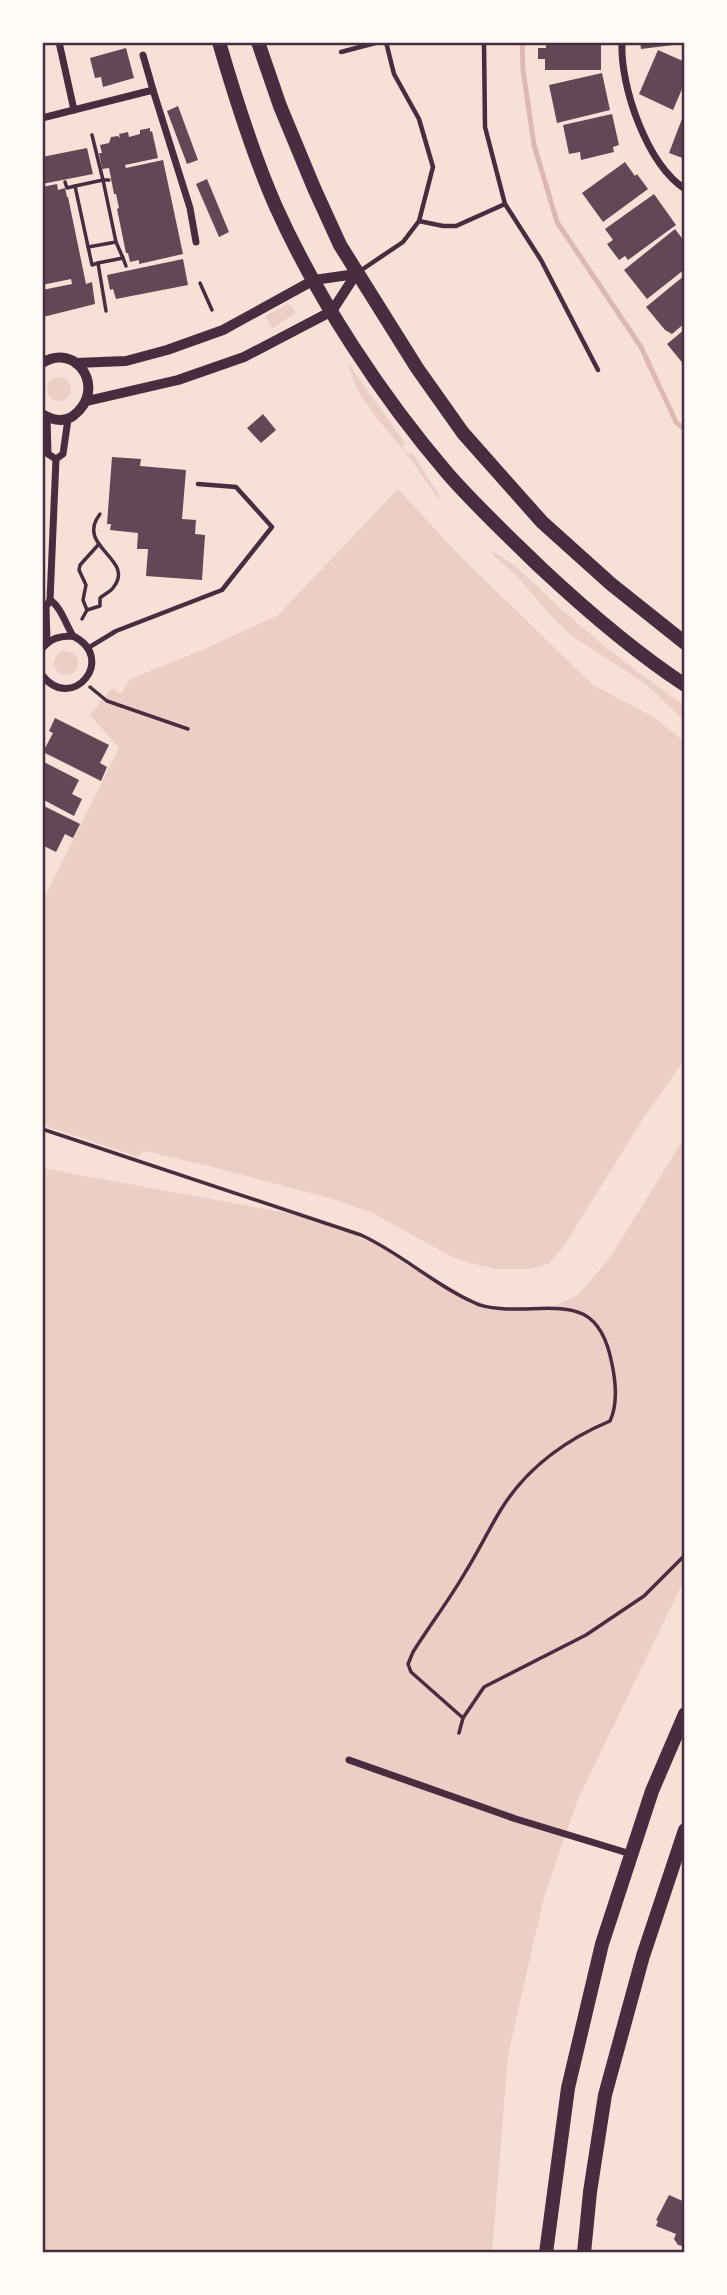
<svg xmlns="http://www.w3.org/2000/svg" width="727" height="2295" viewBox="0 0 727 2295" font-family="'Playfair Display',serif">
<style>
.green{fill:#ebcfc5}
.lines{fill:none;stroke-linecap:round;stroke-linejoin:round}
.stream{stroke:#dcb8b0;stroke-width:5}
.building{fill:#644757}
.path{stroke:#4a2c40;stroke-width:3.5}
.service{stroke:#4a2c40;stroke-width:4.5}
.minor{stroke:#4a2c40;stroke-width:7}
.tertiary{stroke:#4a2c40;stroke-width:10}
.primary{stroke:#4a2c40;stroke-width:14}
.neatline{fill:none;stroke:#4a2c40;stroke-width:2.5}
</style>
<rect width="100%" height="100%" fill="#f7e1d7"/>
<!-- green -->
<g class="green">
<path d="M287 304 292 306 295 313 272 329 265 316Z"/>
<path d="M348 363 406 444 402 447 409 455 412 452 441 499 437 497C427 484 419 470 409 457 386 427 356 401 348 363Z"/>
<circle cx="59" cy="389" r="12"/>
<path d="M398 489 459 555 593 685 652 716 685 742V1059L644 1117 562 1249 548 1264 530 1269H496L469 1263 450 1256 373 1213 329 1198 209 1166 144 1151 138 1157 42 1125V902L119 748 90 715 112 688 121 694 130 679 202 650 278 615Z"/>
<path d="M493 552C521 566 544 595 568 615 605 648 644 678 685 705V721L643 682 572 636 552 617 517 576 493 555Z"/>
<circle cx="66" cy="663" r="12"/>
<path d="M685 1137V1578L578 1799 544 1897 508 2055 492 2253H42V1168L309 1217 385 1246 451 1291 496 1308H550L578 1295 609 1259Z"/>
</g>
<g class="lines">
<!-- stream -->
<path class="stream" d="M522 42 523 70 534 145 557 222 641 347 676 422 685 430"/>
</g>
<!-- building -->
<g class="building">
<path d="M546 42H601V70H545V59H538V48H546Z"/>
<path d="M640 42H681V44L641 49Z"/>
<path d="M126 48 134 78 103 87 101 77 95 78 90 58Z"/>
<path d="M658 50 685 62V82L673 110 639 94Z"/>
<path d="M602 73 610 110 557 123 549 85Z"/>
<path d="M178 106 198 160 187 164 167 111Z"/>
<path d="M685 111V159L669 153Z"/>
<path d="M612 114 619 145 613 147 614 152 581 160 580 152 569 154 563 125Z"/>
<path d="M150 128V132L152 131 158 158 125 165 126 168 163 160 183 254 139 264V260L130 262 128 253H126L117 209 119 208 116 194H114L109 168 102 169 99 153H102L100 145 109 143 111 137 118 136 120 138 119 134 128 132 129 137 140 134V130Z"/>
<path d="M87 148 93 174 42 184V157Z"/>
<path d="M625 162 635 176 637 174 648 189 603 222 582 193Z"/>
<path d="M207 179 229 232 219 237 196 184Z"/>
<path d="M57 184 58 190 65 188 67 197H68L86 284 92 282 95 304 43 317 42 290 72 284 71 279 42 285V187Z"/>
<path d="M654 194 676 225 628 260 625 256 619 260 607 244 613 240 605 229Z"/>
<path d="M675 229 685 242V269L647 299 624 270Z"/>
<path d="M183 259 188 285 116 299 113 289 110 290 107 275Z"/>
<path d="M685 275V323L672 334 665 330 646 307Z"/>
<path d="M685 329V366L667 344Z"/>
<path d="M263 414 276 430 261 443 247 428Z"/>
<path d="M112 457 141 459 140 466 186 470 182 519 196 520 195 534 205 535 202 580 146 576 148 549H137L138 533 110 530 111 524H107Z"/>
<path d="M55 718 109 745 100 763 107 767 101 781 43 752 53 733 49 731Z"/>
<path d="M42 761 79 780 72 794 82 799 74 816 42 799Z"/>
<path d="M42 805 80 824 73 838 65 834 56 852 42 845Z"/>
<path d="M669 2195 685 2202V2253L683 2246 678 2245 674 2239 676 2234 656 2226 658 2221 656 2220Z"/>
</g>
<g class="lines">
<!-- path -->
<g class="path">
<path d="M109 180H103L116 242"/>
<path d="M65 182 67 188 75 186 92 265 98 263 106 311"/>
<path d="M75 186 103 180 92 135"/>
<path d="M88 247 116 242 123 258"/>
<path d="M98 263 123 258 126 266"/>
<path d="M200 283 212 310"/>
<path d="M87 610 83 600 86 585 79 570 80 565 99 544"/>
<path d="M82 619 87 610 100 606V598C104 594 110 592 113 588 137 559 74 547 100 514"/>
<path d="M90 687 107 701 188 729"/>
<path d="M42 1129 361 1235C401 1253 434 1285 475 1303 484 1308 496 1308 506 1309 561 1310 599 1295 612 1364 616 1383 618 1404 610 1421 565 1440 526 1468 500 1511 488 1531 478 1552 466 1571 450 1599 430 1625 413 1652L408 1664 411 1672 463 1718"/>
<path d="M459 1733 463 1718 484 1687 586 1635 644 1596 685 1555"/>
</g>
<!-- service -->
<g class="service">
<path d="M484 42 485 127 505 204 541 260 598 370"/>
<path d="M341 52 379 42"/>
<path d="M419 221 443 226H456L505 204"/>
<path d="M360 271 403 242 419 221 433 167 419 119 394 74 386 42"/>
<path d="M88 648 116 631 222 590 272 527 236 487 198 484"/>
</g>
<!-- minor -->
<g class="minor">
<path d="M59 42 74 110"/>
<path d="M622 42C620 87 647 164 685 189"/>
<path d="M143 55 153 90"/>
<path d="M42 118 153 90 190 208 196 242"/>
<path d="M47 417 48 454 56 459"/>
<path d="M50 600C61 607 66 625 73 636"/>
<path d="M47 642 46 607 50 600 56 459 63 454 68 419"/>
<path d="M42 649C50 638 60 636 73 636 118 658 72 714 42 675"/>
<path d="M349 1760 516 1819 631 1854"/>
</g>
<!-- tertiary -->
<g class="tertiary">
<path d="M42 363C77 341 108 390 73 416 63 423 52 420 42 414"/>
<path d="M76 363 126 361 167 350 223 330 314 280 356 274"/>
<path d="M87 401 178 380 244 357 332 311 356 274"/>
</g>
<!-- primary -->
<g class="primary">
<path d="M219 42C235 97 253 155 276 207 318 300 382 397 448 474 477 507 510 538 541 568 586 610 633 651 685 685"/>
<path d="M258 42 280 106 314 188 340 245 417 368 463 433 542 522 611 584 685 643"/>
<path d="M546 2253 568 2088 602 1944 652 1791 685 1714"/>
<path d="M584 2253 590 2192 605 2095 643 1956 685 1830"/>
</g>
</g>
<!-- border -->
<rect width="727" height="2295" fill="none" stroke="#fffaf5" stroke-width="88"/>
<rect x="44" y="44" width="639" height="2207" class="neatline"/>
</svg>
